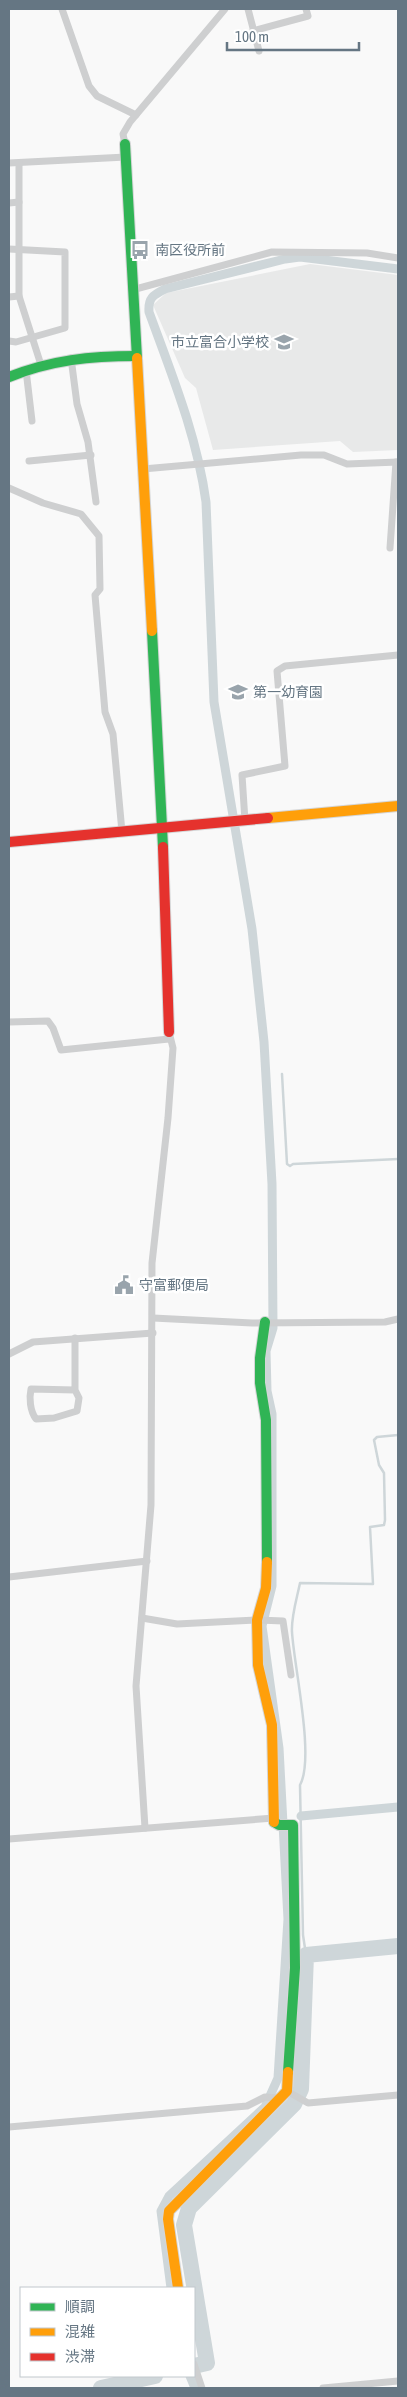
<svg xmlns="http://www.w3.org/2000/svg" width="407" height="2397" viewBox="0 0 407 2397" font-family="'Asap Condensed','Noto Sans JP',sans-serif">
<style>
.built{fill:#e8e9e9}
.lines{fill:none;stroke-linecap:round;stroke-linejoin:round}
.stream{stroke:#ced6d9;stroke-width:2.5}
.canal{stroke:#ced6d9;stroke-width:9}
.river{stroke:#ced6d9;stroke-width:16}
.fast-casing{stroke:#d5d6d7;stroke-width:12}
.slow-casing{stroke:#d5d6d7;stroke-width:12}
.jam-casing{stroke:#d5d6d7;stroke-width:12}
.street{stroke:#cecfd0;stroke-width:7}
.fast{stroke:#30b455;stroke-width:10}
.slow{stroke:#ff9f0a;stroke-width:10}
.jam{stroke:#e5322d;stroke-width:10}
.labels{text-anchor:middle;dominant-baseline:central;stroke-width:5;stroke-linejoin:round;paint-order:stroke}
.poi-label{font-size:14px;fill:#657683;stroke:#fff;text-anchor:start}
</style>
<rect width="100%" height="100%" fill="#f9f9f9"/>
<!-- built -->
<path class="built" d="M310 264 398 275V450L353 452 340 441 213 450 196 388 185 378 153 305 166 293Z"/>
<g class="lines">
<!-- stream -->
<g class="stream">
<path d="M282 1074 287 1164 290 1166 293 1164 398 1159"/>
<path d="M306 1955 303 1935 300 1785C315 1758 294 1667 292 1632 291 1617 297 1598 300 1583L373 1584 370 1527 384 1525 385 1520 384 1473 379 1465 374 1440 377 1437 398 1435"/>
</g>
<!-- canal -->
<g class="canal">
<path d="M301 1816 398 1807"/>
<path d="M171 2288 161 2211 169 2196 265 2107 278 2078 288 1919 279 1748 262 1626 272 1586V1414L267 1391 266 1351 273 1328 272 1184 264 1042 252 929 214 702 206 502C197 436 172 375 149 312 148 298 153 295 165 289L285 259 300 257 398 269"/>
<path d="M190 2376 195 2388"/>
</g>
<!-- river -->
<g class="river">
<path d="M194 2366 207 2363 184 2225 189 2208 294 2104 301 2089 306 1955 398 1946"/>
<path d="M101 2388 155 2376"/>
</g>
<!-- fast casing -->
<g class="fast-casing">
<g id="fast">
<path d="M125 144 137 358"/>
<path d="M9 377C51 360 91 356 136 356"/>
<path d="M152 631 163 847"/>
<path d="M265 1322 260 1358V1383L266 1420 267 1562"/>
<path d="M274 1822 279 1825H293L295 1968 288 2072"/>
</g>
</g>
<!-- slow casing -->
<g class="slow-casing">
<g id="slow">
<path d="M137 358 152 631"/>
<path d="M268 818 398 806"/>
<path d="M267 1562 266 1588 257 1620 258 1665 272 1725 274 1822"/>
<path d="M178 2288 168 2219 169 2211 287 2091 288 2072"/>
</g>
</g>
<!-- jam casing -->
<g class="jam-casing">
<g id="jam">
<path d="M9 842 268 818"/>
<path d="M163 847 169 1032"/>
</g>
</g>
<!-- street -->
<g class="street">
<path d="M62 9 89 86 97 96 136 115"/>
<path d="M248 9 259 51"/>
<path d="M253 31 308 16 306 9"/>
<path d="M125 144 123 134 130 122 225 9"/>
<path d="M9 163 126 157"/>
<path d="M19 163V296L41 365"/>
<path d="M9 203 19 202"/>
<path d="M9 249 65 252V328L16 342 9 341"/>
<path d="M132 290 272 252 367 253 398 258"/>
<path d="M9 297 19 296"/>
<path d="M71 358 77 404 88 442 96 502"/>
<path d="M26 370 32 421"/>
<path d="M29 461 91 455"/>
<path d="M143 469 301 455H324L347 464 398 462"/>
<path d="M9 488 43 503 81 514 99 536 100 589 95 595 105 712 113 734 122 832"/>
<path d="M390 548 396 462"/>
<path d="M245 821 242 775 285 766 277 671 285 666 398 655"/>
<path d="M9 1022 48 1021 53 1028 61 1050 169 1039"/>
<path d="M153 1318 252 1323 385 1322 398 1319"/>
<path d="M75 1338V1390L79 1398 77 1411 54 1418 36 1419C30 1411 29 1398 31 1389L75 1390"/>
<path d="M9 1354 33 1342 153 1333"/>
<path d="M9 1577 147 1561"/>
<path d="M142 1618 177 1624 257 1620"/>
<path d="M259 1620 283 1621 291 1675"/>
<path d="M145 1828 136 1686 151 1505 152 1263 168 1118 173 1048 169 1032"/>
<path d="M9 1839 274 1818"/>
<path d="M287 2091 308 2103 398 2095"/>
<path d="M9 2127 247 2106 265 2097 277 2098"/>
<path d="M194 2364 202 2388"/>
<path d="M323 2388 398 2381"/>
</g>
<!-- fast -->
<use href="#fast" class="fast"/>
<!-- slow -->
<use href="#slow" class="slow"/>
<!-- jam -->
<use href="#jam" class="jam"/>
</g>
<!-- icons -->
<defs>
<g id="bus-bare" transform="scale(1.5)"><path d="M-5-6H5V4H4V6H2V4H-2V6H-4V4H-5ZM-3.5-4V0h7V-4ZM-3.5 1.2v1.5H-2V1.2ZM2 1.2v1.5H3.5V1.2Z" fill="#99a4ac" stroke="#fff" stroke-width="2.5" paint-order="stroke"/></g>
<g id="school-bare" transform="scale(1.5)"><path d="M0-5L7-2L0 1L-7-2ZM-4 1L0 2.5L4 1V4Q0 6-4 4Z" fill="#99a4ac" stroke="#fff" stroke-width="2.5" paint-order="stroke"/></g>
<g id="civic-bare" transform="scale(1.5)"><path d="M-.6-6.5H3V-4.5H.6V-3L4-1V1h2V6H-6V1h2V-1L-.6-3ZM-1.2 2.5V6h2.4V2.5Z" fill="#99a4ac" stroke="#fff" stroke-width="2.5" paint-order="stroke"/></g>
</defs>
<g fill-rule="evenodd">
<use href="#bus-bare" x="140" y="250"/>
<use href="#school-bare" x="284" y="342"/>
<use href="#school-bare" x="238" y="692"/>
<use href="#civic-bare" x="124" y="1285"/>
</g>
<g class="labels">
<!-- poi labels -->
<g class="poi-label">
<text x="155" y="250">南区役所前</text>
<text x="269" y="342" text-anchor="end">市立富合小学校</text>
<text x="253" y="692">第一幼育園</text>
<text x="139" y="1285">守富郵便局</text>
</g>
</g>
<!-- border -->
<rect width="407" height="2397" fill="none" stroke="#657683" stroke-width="20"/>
<!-- legend -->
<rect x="20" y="2287" width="175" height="90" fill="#ffffff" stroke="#c1c8cd"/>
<rect x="30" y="2303" width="25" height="8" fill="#30b455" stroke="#c1c8cd"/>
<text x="65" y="2312" font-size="15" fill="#657683">順調</text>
<rect x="30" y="2328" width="25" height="8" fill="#ff9f0a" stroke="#c1c8cd"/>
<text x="65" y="2337" font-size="15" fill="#657683">混雑</text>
<rect x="30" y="2353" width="25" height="8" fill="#e5322d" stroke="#c1c8cd"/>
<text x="65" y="2362" font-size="15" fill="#657683">渋滞</text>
<!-- scale -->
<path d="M227 42v8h132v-8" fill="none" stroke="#657683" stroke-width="2.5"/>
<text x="235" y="42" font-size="15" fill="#657683" stroke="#ffffff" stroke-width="4" paint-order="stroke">100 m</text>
</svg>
